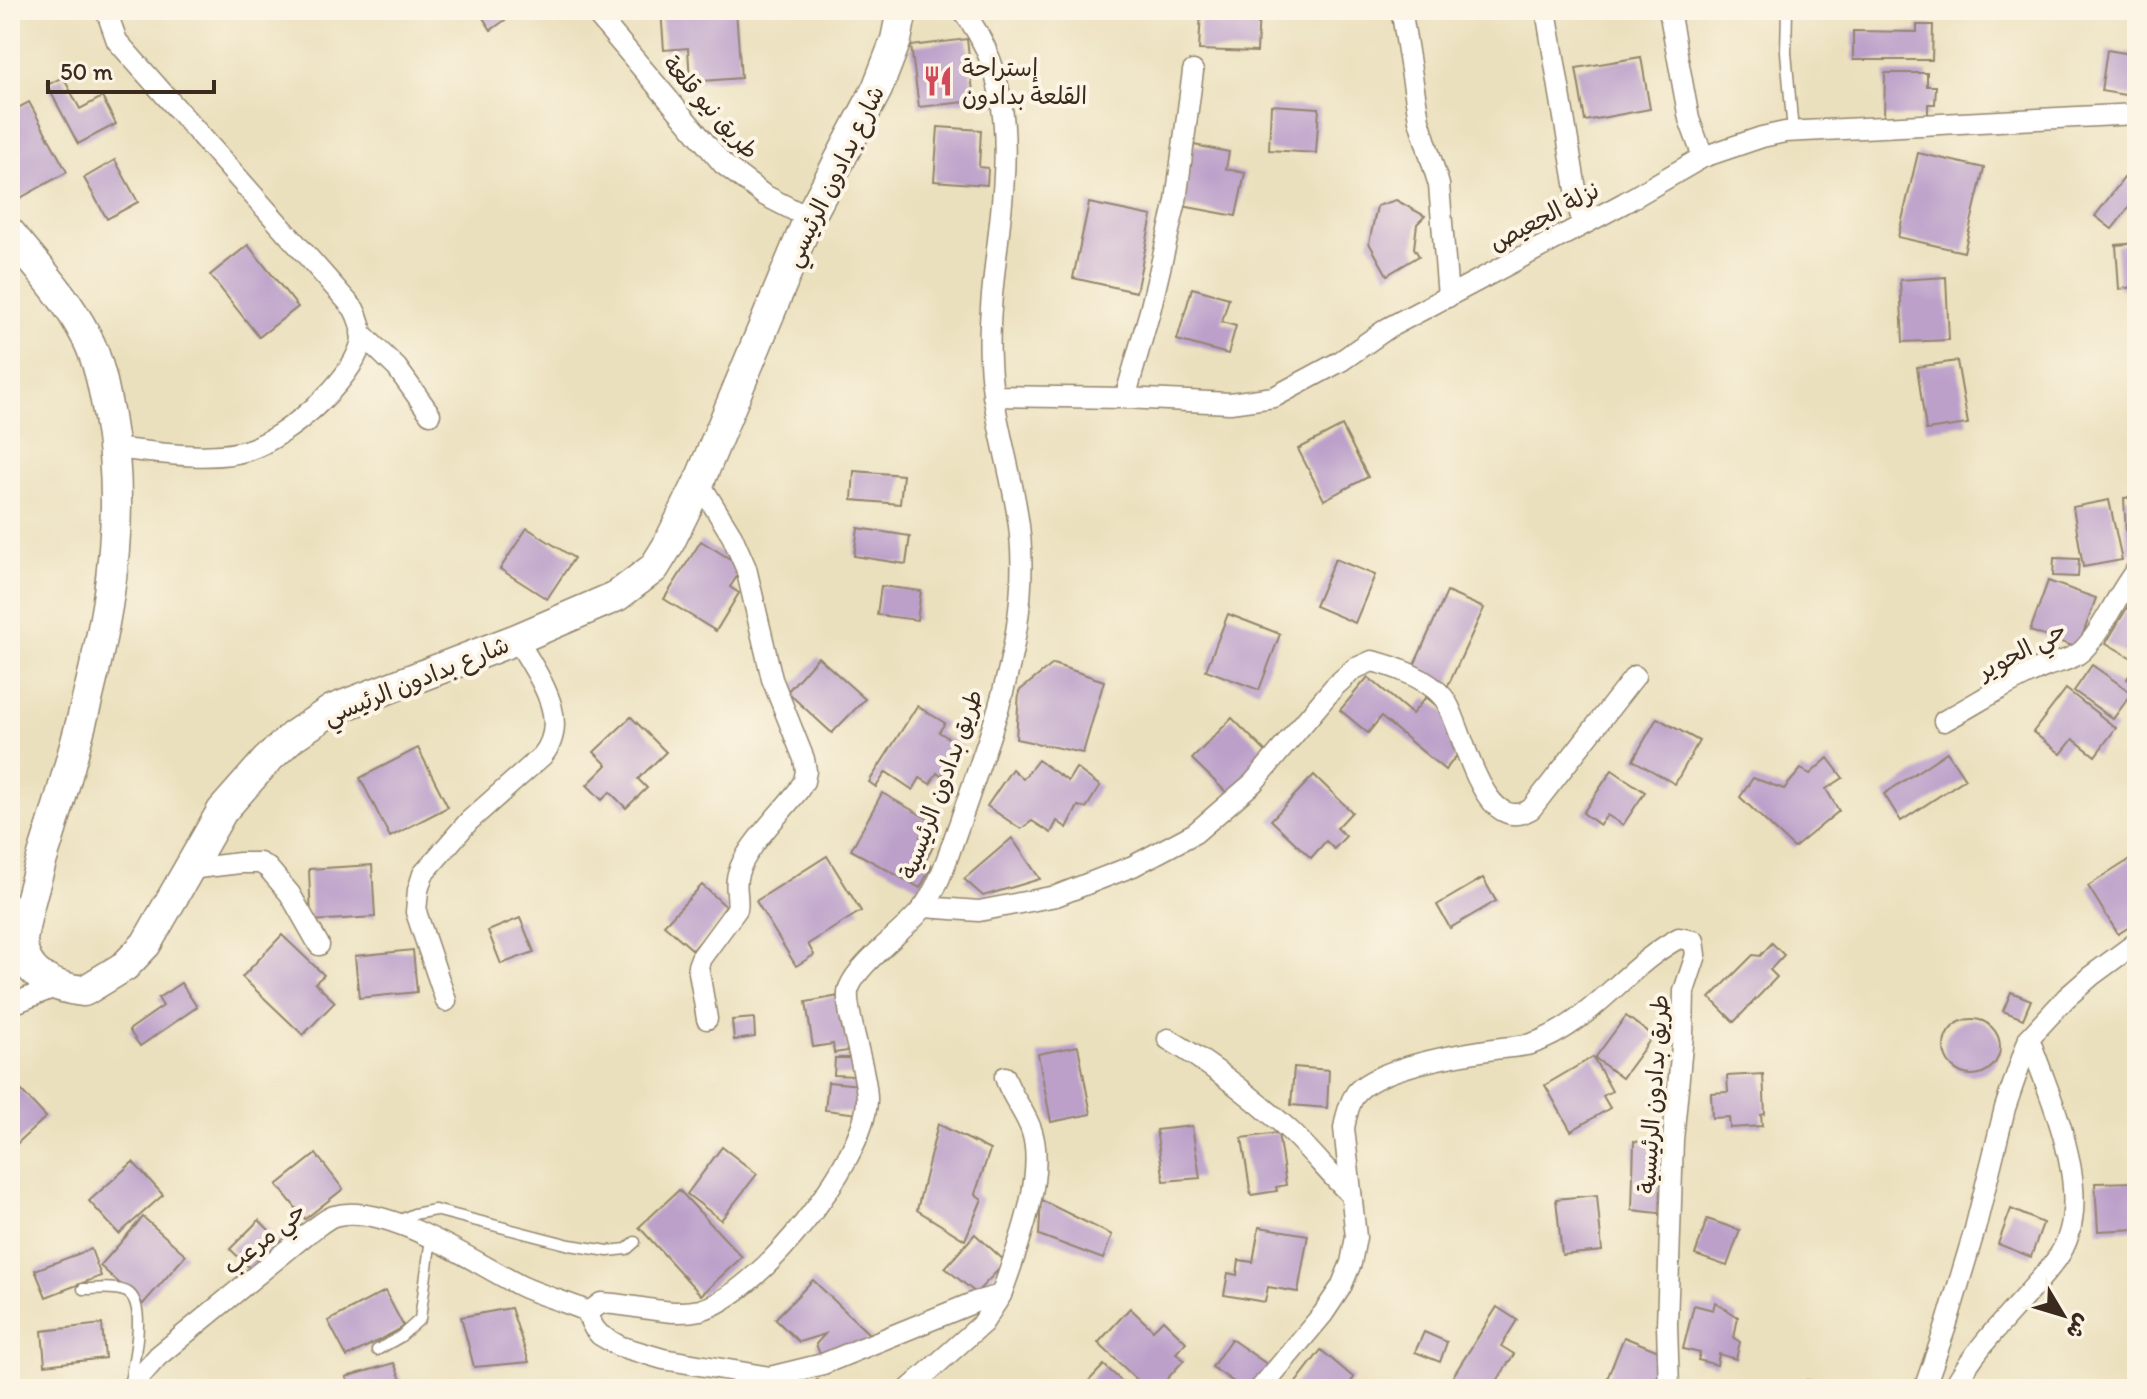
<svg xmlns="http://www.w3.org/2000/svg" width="2147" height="1399" viewBox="0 0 2147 1399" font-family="Itim,'Playpen Sans Arabic',sans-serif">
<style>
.building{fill:#bca0ca}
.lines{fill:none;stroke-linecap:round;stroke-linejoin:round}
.lane-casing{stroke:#93856e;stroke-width:13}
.street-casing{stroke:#93856e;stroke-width:23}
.secondary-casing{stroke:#93856e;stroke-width:33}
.lane{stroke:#fff;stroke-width:10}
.street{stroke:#fff;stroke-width:20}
.secondary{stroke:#fff;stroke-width:30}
.labels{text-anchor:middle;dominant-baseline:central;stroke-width:8;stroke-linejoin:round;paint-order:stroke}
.poi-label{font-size:24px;fill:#3b2a1e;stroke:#fcf5e5;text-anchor:start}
.street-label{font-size:24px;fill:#3b2a1e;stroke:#fcf5e5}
</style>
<rect width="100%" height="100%" fill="#fcf5e5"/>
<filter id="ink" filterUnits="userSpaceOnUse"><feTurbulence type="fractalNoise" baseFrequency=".0125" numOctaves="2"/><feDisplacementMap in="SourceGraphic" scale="16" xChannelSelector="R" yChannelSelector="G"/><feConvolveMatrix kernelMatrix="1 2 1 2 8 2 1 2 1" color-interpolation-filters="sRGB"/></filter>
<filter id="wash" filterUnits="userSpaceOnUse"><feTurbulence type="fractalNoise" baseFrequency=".006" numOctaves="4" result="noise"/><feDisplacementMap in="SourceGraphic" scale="32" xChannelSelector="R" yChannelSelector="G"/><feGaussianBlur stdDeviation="1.8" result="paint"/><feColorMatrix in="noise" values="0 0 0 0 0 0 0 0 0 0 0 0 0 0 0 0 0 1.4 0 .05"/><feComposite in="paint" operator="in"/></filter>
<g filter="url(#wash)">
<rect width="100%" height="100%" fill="#ebe0bd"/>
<g id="blocks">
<!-- building -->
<g class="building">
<path d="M478 10H519L491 30Z"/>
<path d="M661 10H736L741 78 690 82 688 48 664 50Z"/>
<path d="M1201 10H1259L1257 52 1199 50Z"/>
<path d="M1917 25H1933L1932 60H1853V31L1917 32Z"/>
<path d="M967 39 974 101 919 107 911 46Z"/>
<path d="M2107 50 2137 55V97L2101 91Z"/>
<path d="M1641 57 1650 109 1585 121 1576 68Z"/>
<path d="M1885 73H1927V86H1936L1935 104H1928V117H1884Z"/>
<path d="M63 77 80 109 102 97 116 124 78 144 47 85Z"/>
<path d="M29 102 67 172 15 201 10 192V112Z"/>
<path d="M1271 105 1319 108 1316 153 1269 150Z"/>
<path d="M938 127 981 130 979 167 988 168 987 185 934 181Z"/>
<path d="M1194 145 1229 152 1226 169 1245 173 1236 216 1182 206Z"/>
<path d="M1918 153 1984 168 1964 252 1898 237Z"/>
<path d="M115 160 138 202 107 219 84 178Z"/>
<path d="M2124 178 2137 188V197L2112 229 2095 216Z"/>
<path d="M1396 200 1425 216 1417 224 1414 248 1419 256 1387 275 1369 243 1377 206Z"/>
<path d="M1089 203 1152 216 1136 292 1073 278Z"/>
<path d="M2137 243V287L2119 289 2116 245Z"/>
<path d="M248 245 298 307 259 337 210 275Z"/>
<path d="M1946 277 1949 340 1903 342 1900 280Z"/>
<path d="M1192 288 1229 298 1222 322 1236 326 1228 354 1177 340Z"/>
<path d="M1957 361 1968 424 1926 430 1917 367Z"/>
<path d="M1342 426 1368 477 1324 500 1298 449Z"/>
<path d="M854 471 903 475 900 504 852 500Z"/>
<path d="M2137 497V552L2127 553 2124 498Z"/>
<path d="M2109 500 2122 560 2083 567 2073 507Z"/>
<path d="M527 528 574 558 547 599 500 569Z"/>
<path d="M858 528 910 536 906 564 854 556Z"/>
<path d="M701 541 743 567 730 587 739 593 716 631 664 599Z"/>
<path d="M2054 558 2079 559 2078 577 2053 576Z"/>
<path d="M1335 559 1375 575 1355 623 1315 606Z"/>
<path d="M2048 581 2096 598 2078 648 2030 631Z"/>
<path d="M881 586 921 591 917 620 877 615Z"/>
<path d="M2137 591V661L2106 643Z"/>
<path d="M1447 592 1484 608 1447 688 1411 672Z"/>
<path d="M1228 614 1280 634 1259 690 1206 670Z"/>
<path d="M818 657 865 699 832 733 787 692Z"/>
<path d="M2137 662V686L2127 679Z"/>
<path d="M1053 664 1104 681 1083 753 1016 739 1019 691Z"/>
<path d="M2092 665 2132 693 2113 719 2074 691Z"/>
<path d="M1368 677 1412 714 1426 697 1449 716 1460 752 1445 770 1381 717 1368 733 1340 710Z"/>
<path d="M2066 689 2116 728 2095 756 2073 739 2061 754 2033 732Z"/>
<path d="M917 706 945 723 939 732 961 746 941 776 937 773 930 784 920 778 913 790 886 772 876 787 869 782Z"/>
<path d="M631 717 666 752 638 779 647 788 626 808 610 792 602 800 587 785 607 765 594 752Z"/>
<path d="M1232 718 1270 756 1230 796 1192 759Z"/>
<path d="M1657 718 1699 741 1675 784 1633 760Z"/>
<path d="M418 748 448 807 390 837 360 778Z"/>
<path d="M1947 752 1965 779 1901 821 1884 794Z"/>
<path d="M1828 758 1843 778 1826 789 1839 811 1794 848 1740 797 1753 778 1784 789 1801 769 1810 774Z"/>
<path d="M1038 760 1068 781 1076 768 1100 786 1086 808 1078 806 1067 828 1057 821 1051 833 1032 821 1021 829 987 806 1012 769 1023 779Z"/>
<path d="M1612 770 1645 792 1623 825 1607 815 1600 825 1583 813Z"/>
<path d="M1314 775 1352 812 1337 828 1346 836 1334 849 1326 841 1311 858 1271 820Z"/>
<path d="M882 793 930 820 920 837 934 845 925 862 932 866 920 888 851 850Z"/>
<path d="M1012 838 1040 879 983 896 964 879Z"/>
<path d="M2137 855V922L2118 934 2088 886Z"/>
<path d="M827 856 861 911 808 944 814 955 796 966 756 901Z"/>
<path d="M372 865 375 917 311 921 309 869Z"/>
<path d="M1483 878 1496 901 1450 928 1437 905Z"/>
<path d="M702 885 729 909 693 950 664 925Z"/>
<path d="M520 918 534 952 501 964 488 931Z"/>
<path d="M282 935 324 975 315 983 335 1002 303 1035 242 977Z"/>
<path d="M1772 943 1784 955 1770 970 1777 977 1734 1022 1710 998 1753 955 1760 956Z"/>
<path d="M413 950 417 992 359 998 355 956Z"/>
<path d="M181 983 197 1007 140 1046 129 1030 163 1006 158 998Z"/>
<path d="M2011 992 2031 1000 2023 1019 2003 1011Z"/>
<path d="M839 996 848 1051 834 1053 833 1044 813 1047 806 1002Z"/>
<path d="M1626 1016 1653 1036 1622 1078 1595 1058Z"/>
<path d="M754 1018 755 1037 734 1040 732 1020Z"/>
<circle cx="1972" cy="1047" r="28"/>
<path d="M1078 1046 1091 1114 1051 1122 1038 1054Z"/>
<path d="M1593 1057 1612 1091 1603 1096 1610 1108 1571 1131 1545 1085Z"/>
<path d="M835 1058H856L855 1076 834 1075Z"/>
<path d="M1294 1067 1329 1070 1327 1108 1291 1105Z"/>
<path d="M1763 1074 1765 1114 1761 1115 1762 1126 1730 1128 1729 1117 1712 1118 1711 1093 1728 1092 1727 1076Z"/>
<path d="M828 1082 861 1085 858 1114 825 1110Z"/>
<path d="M18 1087 46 1117 10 1150V1094Z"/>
<path d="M938 1124 990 1150 975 1194 982 1199 965 1240 917 1210Z"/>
<path d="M1192 1126 1200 1178 1164 1181 1156 1130Z"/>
<path d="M1278 1133 1286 1185 1276 1187 1277 1191 1251 1195 1242 1138Z"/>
<path d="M1634 1141 1669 1148 1667 1214 1632 1210Z"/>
<path d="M722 1147 757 1174 721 1220 687 1194Z"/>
<path d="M316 1154 343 1189 305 1219 277 1185Z"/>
<path d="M133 1162 163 1195 119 1234 89 1201Z"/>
<path d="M2137 1182V1229L2098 1231 2095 1183Z"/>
<path d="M679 1190 742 1257 701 1295 639 1227Z"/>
<path d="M1597 1195 1602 1251 1562 1255 1556 1199Z"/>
<path d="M1041 1200 1112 1235 1103 1259 1039 1235Z"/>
<path d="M2011 1209 2043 1223 2031 1257 1998 1244Z"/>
<path d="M143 1217 186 1255 143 1304 100 1266Z"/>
<path d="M1707 1219 1740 1230 1727 1266 1695 1255Z"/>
<path d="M259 1220 281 1242 253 1271 230 1249Z"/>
<path d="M1259 1227 1308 1235 1298 1292 1268 1287 1265 1302 1224 1295 1228 1273 1237 1275 1239 1260 1253 1262Z"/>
<path d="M975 1234 1006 1262 976 1293 945 1268Z"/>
<path d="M91 1249 101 1276 46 1297 35 1270Z"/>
<path d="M813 1280 873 1338 822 1359 816 1344 825 1334 799 1342 775 1319Z"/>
<path d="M385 1291 404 1327 347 1357 328 1321Z"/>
<path d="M1715 1302 1738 1317 1734 1338 1740 1342 1736 1359 1719 1354 1717 1365 1698 1360 1700 1353 1683 1349 1694 1305 1713 1310Z"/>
<path d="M1497 1307 1517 1320 1501 1346 1514 1354 1492 1389H1463L1450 1381Z"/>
<path d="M511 1308 529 1362 474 1367 461 1317Z"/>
<path d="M1130 1308 1153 1330 1163 1320 1186 1342 1176 1353 1184 1360 1158 1389H1147L1098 1343Z"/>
<path d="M102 1324 105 1358 45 1365 42 1331Z"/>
<path d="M1424 1332 1447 1342 1440 1362 1415 1352Z"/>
<path d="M1624 1337 1666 1354 1652 1389H1603Z"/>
<path d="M1231 1339 1271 1367 1257 1389H1244L1212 1367Z"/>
<path d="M1321 1350 1354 1378 1345 1389H1291Z"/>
<path d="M394 1363 405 1389H351L346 1377Z"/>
<path d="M1104 1365 1130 1389H1081Z"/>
<path d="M818 1380 821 1389H794Z"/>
<path d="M1807 1380 1825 1384 1823 1389H1780L1781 1381 1804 1386Z"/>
</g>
</g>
</g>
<g filter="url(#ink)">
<use href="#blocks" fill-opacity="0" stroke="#93856e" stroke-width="2"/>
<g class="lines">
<!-- lane casing -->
<g class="lane-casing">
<g id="lane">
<path d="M1787 10 1786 52 1793 132"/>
<path d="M396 1222 414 1214 435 1210 570 1245 608 1251 627 1249 635 1242"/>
<path d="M83 1289C96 1289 115 1286 127 1292 148 1304 133 1362 130 1382"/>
<path d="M377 1350 400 1337 420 1319 431 1238"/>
</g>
</g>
<!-- street casing -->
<g class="street-casing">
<g id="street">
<path d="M106 10 117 41 354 309C359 319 364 332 361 344 349 384 287 437 248 450 212 462 152 452 114 448"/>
<path d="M593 10 723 164 764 195 809 218"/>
<path d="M962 10C1042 110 984 247 990 361 992 412 1009 462 1017 512 1030 588 1013 666 989 738 979 767 969 796 959 825 949 852 940 886 922 909 904 932 859 962 849 988 842 1006 868 1071 867 1101 864 1161 759 1295 700 1310 669 1317 633 1304 601 1303L589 1312V1318L594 1328 600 1335 619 1346 663 1359 770 1377 823 1364 975 1302 1001 1295C1016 1252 1046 1177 1032 1132 1026 1112 1011 1097 1005 1077"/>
<path d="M1546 10 1582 225"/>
<path d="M1669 10 1689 119 1703 157"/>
<path d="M1402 14 1419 120 1439 185 1448 297"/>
<path d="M361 333 397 368 430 414"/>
<path d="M993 396 1125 398 1230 403 1274 397 1341 361 1388 328 1624 203 1703 157 1762 137 1785 132 2137 114"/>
<path d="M1125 398 1150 311 1176 201 1193 71"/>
<path d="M699 482 732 536 746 568 772 679 804 759 806 771 804 781 798 791C781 813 741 852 737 878 735 889 739 899 737 909L701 958 698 966 707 1019"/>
<path d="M1944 721C1976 704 2008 682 2042 668 2055 662 2071 661 2082 651 2105 628 2116 595 2137 569"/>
<path d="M189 869 240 863H260L268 868 290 894 319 945"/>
<path d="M924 907 979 911 1056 896 1133 866 1195 833 1254 782 1334 687 1354 669 1372 661C1394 666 1428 679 1443 697 1463 721 1480 840 1531 809L1635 676"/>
<path d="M446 1001 416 912 418 890 423 874 469 821 542 756C573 719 536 674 517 639"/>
<path d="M10 1005 57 986"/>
<path d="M1168 1039C1211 1064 1250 1095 1287 1128 1310 1149 1329 1174 1351 1195"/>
<path d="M129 1389 158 1356 308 1233C316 1228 325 1219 334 1216 385 1201 475 1263 521 1286 542 1296 567 1302 589 1312"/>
<path d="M909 1389 983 1323 1001 1295"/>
<path d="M1260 1389 1323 1314 1341 1287 1351 1263 1356 1237 1344 1128C1346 1116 1349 1103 1356 1093 1378 1067 1460 1054 1494 1049 1506 1047 1519 1047 1531 1044 1590 1025 1626 966 1679 938L1694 941 1696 955 1684 991 1683 1035 1673 1140 1667 1325 1669 1389"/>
<path d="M1924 1389 1946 1326 1975 1229 2005 1108 2029 1038 2066 998 2091 976 2137 942"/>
<path d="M1953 1389C1979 1340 2022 1304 2056 1260 2100 1201 2050 1099 2029 1038"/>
</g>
</g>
<!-- secondary casing -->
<g class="secondary-casing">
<path id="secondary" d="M10 233C37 266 66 297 86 336 99 361 104 389 109 417 132 549 95 674 60 800 47 846 29 893 22 940 22 974 54 988 84 991L125 966 146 944 222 811 267 760 293 736 332 710 517 639 617 596 654 568 667 547 699 482 809 218 877 89 896 40 902 10"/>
</g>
<!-- lane -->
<use href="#lane" class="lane"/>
<!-- street -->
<use href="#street" class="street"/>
<!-- secondary -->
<use href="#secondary" class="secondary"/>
</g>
</g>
<!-- icons -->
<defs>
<g id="restaurant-bare" transform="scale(2.4)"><path d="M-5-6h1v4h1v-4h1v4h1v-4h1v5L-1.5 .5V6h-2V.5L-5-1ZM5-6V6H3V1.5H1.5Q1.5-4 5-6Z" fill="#d1495b" stroke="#fcf5e5" stroke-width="2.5" paint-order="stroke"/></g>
</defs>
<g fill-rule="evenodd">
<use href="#restaurant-bare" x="938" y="81"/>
</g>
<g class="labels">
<!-- poi labels -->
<g class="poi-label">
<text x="962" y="67">إستراحة<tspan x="962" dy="28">القلعة بدادون</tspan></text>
</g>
<!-- street labels -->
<g class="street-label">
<text transform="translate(711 107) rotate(48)">طريق نيو قلعة</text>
<text transform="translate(834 176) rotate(-64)">شارع بدادون الرئيسي</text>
<text transform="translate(1544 216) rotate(-28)">نزلة الجعيص</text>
<text transform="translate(2022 650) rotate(-28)">حي الحوير</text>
<text transform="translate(416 680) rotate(-22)">شارع بدادون الرئيسي</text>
<text transform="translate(941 784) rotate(-70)">طريق بدادون الرئيسية</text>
<text transform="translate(1653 1094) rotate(-86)">طريق بدادون الرئيسية</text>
<text transform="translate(264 1238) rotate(-39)">حي مرعب</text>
</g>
</g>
<!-- margin -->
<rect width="2147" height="1399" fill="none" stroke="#fcf5e5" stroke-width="40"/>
<!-- north arrow -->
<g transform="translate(2063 1315) rotate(128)" stroke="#fcf5e5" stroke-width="6" paint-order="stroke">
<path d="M0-6L14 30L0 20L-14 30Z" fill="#3b2a1e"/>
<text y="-12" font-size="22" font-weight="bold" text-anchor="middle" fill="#3b2a1e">ش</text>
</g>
<!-- scale -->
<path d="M48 80v12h166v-12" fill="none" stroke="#3b2a1e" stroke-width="4"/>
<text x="60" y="80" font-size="24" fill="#3b2a1e" stroke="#fcf5e5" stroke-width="6" paint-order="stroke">50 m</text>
</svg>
